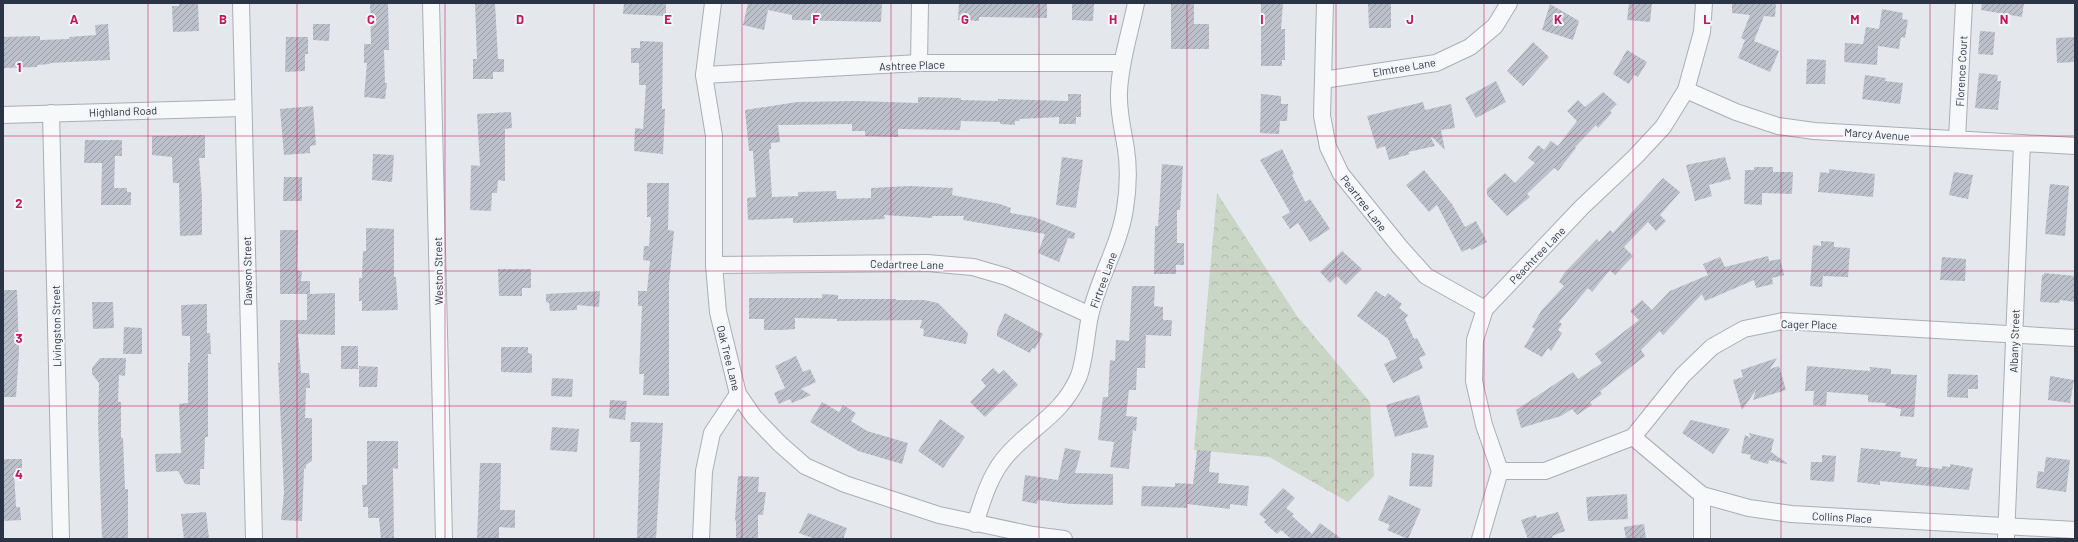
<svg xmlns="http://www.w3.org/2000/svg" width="2078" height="542" viewBox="0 0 2078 542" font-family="Barlow,sans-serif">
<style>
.forest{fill:url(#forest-crowns)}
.building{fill:url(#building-hatch)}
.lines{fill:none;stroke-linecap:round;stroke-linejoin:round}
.minor-casing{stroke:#a9aeb7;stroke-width:18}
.minor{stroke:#f7f8fa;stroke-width:16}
.grid{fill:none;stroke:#c2185b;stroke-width:1;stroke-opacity:0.55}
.labels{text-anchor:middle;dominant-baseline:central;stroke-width:4;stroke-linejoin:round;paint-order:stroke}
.street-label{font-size:11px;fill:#2b3445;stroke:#f4f6f9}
.grid-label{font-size:13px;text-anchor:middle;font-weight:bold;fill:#c2185b;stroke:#f4f6f9;stroke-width:4;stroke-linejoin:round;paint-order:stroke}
</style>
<defs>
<pattern id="forest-crowns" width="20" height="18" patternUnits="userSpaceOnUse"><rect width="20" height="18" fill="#c9d6c5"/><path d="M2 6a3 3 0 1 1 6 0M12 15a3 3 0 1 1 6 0" fill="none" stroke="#adb8ab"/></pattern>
<pattern id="building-hatch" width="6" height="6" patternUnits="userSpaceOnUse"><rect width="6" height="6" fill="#bbc0ca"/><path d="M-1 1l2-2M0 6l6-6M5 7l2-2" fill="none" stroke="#989da6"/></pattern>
</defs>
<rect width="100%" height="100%" fill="#e4e7ec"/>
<!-- forest -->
<path class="forest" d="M1217 193 1297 316 1370 402 1374 476 1348 502 1269 457 1194 450Z"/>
<!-- building -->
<g class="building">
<path d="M179 3H198L199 31 173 32 172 6H179Z"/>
<path d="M370 3H388L389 50H384L385 83H387L385 99 364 97 367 63H364V44H371Z"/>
<path d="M475 3H495L498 59H504V72H493V79H473V59H477Z"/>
<path d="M624 3H666V16L623 14Z"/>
<path d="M748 3H882L881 22 792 20V15L768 10 764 30 743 25Z"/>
<path d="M959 3H1047V18L979 17V21L958 20Z"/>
<path d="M1072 3H1094L1093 21 1072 20Z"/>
<path d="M1171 3H1194V24H1209V49H1171Z"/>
<path d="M1261 3H1283L1281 29H1285V60H1282V66H1261Z"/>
<path d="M1368 3H1391V28H1369Z"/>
<path d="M1629 3H1652L1650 22 1627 20Z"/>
<path d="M1732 3H1776L1775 17 1764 16 1754 41 1779 51 1770 72 1738 58 1745 40 1741 38 1750 15 1732 13Z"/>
<path d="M1982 3H2024L2022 17 1981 10Z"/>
<path d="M1550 4 1579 21 1573 40 1542 30Z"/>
<path d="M1882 9 1903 13 1902 19 1908 20 1905 38 1901 37 1899 49 1878 46 1877 65 1844 62 1845 43 1863 44 1866 27 1879 29Z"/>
<path d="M108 24 110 60 50 63V64L37 65V67L3 68V37L40 36V40L70 39 69 37 96 35 95 25Z"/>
<path d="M313 24H330L329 41 313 40Z"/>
<path d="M1980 31 1995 32 1993 55 1978 54Z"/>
<path d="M286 37H308V54H305V71L285 72Z"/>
<path d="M2075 37V62L2057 63 2056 38Z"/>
<path d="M640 41 663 42 662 109H665L663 154 634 151 635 128 643 129 646 85H639V63H631V48H640Z"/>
<path d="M1533 42 1549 57 1523 86 1507 71Z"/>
<path d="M1627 50 1647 62 1638 77 1634 75 1629 84 1613 74Z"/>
<path d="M1807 59 1826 60 1825 84H1806Z"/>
<path d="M1979 73 1998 75 1997 81H2001L1998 110 1975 108Z"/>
<path d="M1865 75 1886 78 1885 81 1903 83 1900 104 1862 99Z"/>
<path d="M1496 81 1506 102 1476 118 1465 98Z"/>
<path d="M1603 92 1617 104 1610 111 1612 113 1598 128 1596 125 1575 147 1576 148 1558 171 1554 168 1527 194 1530 197 1507 216 1487 195V189L1505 173 1515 183 1535 163 1528 158 1538 145 1544 150 1551 141 1558 146 1577 121 1567 111 1578 100 1585 107Z"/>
<path d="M1068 94H1081V117H1076V124H1059V117L1020 119 1019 121H1015V125L1000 124V122L961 121 960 130 898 129V137L865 136V131H852V124L778 125 780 142 771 143V149H769L772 197 798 196V192L836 191 837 199 871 198V188L910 186 953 188 952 195 1000 204 1011 208 1010 213 1034 217 1075 233 1074 239 1068 238 1059 262 1038 253 1045 234 963 220 964 216H932V218L884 215 885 219 793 223V218L748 220 747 198 756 197 753 151H749L745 110 797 102 858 101 918 103V97L961 98V100L998 101V99L1068 101Z"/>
<path d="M1261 94 1281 96V104H1288L1287 121H1280L1279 134 1260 133Z"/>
<path d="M1423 102 1425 110 1451 104 1455 128 1441 130 1445 150 1432 137 1431 138 1435 146 1408 152 1410 154 1389 160 1385 146 1377 149 1367 116Z"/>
<path d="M313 106 316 145 310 146V153L284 155 280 109Z"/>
<path d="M511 112 512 128 505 129V181L498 180 497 193H492L491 211 470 210 471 165 480 166 477 114Z"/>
<path d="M205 135V158H199L202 198V235L180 236 179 183H173L172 157 152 155V136Z"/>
<path d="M85 140H122V156H115L114 188H127V192H131V205H101L102 163H84Z"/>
<path d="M1282 149 1294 174 1292 175 1305 202 1310 199 1330 229 1310 242 1298 223 1290 229 1282 217 1290 212 1260 160Z"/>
<path d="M373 154 394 155 392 182 372 180Z"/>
<path d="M1062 157 1083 160 1076 208 1056 205Z"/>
<path d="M1725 157 1731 179 1709 185 1712 196 1695 201 1686 165Z"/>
<path d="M1162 164 1183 166 1180 210H1177V243H1184V265H1176V274H1154L1155 226H1158Z"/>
<path d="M1754 167H1773V172H1793L1792 194 1762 193V205L1744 204 1745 170H1754Z"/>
<path d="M1829 169 1875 174 1873 197 1818 192 1820 172 1829 173Z"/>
<path d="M1424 170 1452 204 1465 227 1476 221 1487 242 1471 250 1470 248 1462 252 1437 205 1429 212 1406 185Z"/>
<path d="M1954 172 1973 175 1968 199 1949 195Z"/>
<path d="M284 177H302V201H283Z"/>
<path d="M1663 178 1680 192 1660 215 1666 221 1656 231 1648 222 1624 247 1633 256 1615 275 1610 270 1592 292 1588 288 1559 322 1562 324 1558 330 1562 333 1551 351 1548 348 1542 357 1524 347 1535 329 1532 327 1541 311 1564 286 1559 282 1565 272 1597 239 1599 242 1610 230 1613 233Z"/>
<path d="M647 183H669L668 230 674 231 669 284V396L643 395 644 374H639L642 306H638V291H647L650 261 643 260 644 246H649L651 217H647Z"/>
<path d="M2050 184 2069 186 2065 236 2045 234Z"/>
<path d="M366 228 394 229V277H396L398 310 362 311V301H359V278H362L363 251H366Z"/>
<path d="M280 230H298L297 271H302L301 281H310V294L335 293V335L298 334 301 373H309L310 388H306L305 418H312V461L306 465V468L304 469 302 521 281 520 284 493 278 363H280V320H307V294H280Z"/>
<path d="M1821 241 1834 242V247L1850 248 1848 277 1823 276 1822 287 1810 286 1813 245 1821 246Z"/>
<path d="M1342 251 1362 269 1346 285 1337 276 1330 283 1320 272Z"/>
<path d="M1768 256 1769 261 1780 259 1784 275 1772 278 1773 284 1756 288 1754 280 1705 301 1702 294 1663 335 1660 331 1641 350 1645 356 1600 391 1602 394 1590 402 1592 405 1577 415 1572 409 1561 416 1521 428 1516 410 1573 372 1578 379 1602 363 1595 354 1639 320 1630 311 1642 300 1652 310 1670 291 1708 275 1703 264 1720 257 1725 267Z"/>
<path d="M1942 257 1966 259 1965 281 1940 280Z"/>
<path d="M498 269H531V288H522V296H499Z"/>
<path d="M2044 273 2075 276V302L2060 300 2059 303 2040 302 2042 275H2044Z"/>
<path d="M1132 286H1155L1154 306 1163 307V320H1172L1171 336 1146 335 1145 368H1137L1136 390H1129L1126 416 1137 417 1136 431 1133 430 1129 469 1110 467 1114 442 1098 440 1103 397H1108L1110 360 1115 361 1116 340 1129 341Z"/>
<path d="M3 290H17L19 352 16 397H3Z"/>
<path d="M600 291 599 307 577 305V310L550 311 549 303 546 302V294Z"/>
<path d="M1376 291 1385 297 1388 293 1402 304 1399 308 1408 315 1405 319 1414 339 1417 338 1426 355 1419 358 1423 368 1393 383 1384 364 1397 358 1388 339 1357 316Z"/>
<path d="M822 294 838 295V299H896V300H924L938 303 968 333 966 344 923 336 924 329 920 328 922 320 837 321V319L795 318V329L783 330H764V319H749V298H822Z"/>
<path d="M92 302H113L114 328 93 329Z"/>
<path d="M207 304V333H210L211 354H208V437H205L204 469H200V485L185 484 178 471 156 472 155 454 181 453 179 404 188 403V363H190V336H182L181 305Z"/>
<path d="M1005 313 1043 334 1035 349 1032 348 1030 353 997 336V331Z"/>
<path d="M124 327 142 328V354H123Z"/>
<rect x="341" y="346" width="17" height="23"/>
<path d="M501 347H528V353L532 354V373L501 372Z"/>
<path d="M796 356 803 372 810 369 816 382 801 389 811 395 792 403 790 399 779 404 774 393 785 388 775 366Z"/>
<path d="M100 358H126L125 376 119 375 118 402H121V438H123L125 489H128V539H102L98 420 99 383 92 374V368Z"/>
<path d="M1777 358 1770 369 1779 366 1786 390 1753 400 1756 390 1742 410 1733 380 1743 377 1741 370Z"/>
<path d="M359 366 378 367 377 387H359Z"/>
<path d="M1807 366 1870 371V367L1891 369V374L1917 375 1914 417 1900 416 1901 409 1885 406 1886 403 1868 402V395L1827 392 1826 406 1813 405 1814 391H1805Z"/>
<path d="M993 368 999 374 1004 370 1018 385 985 417 970 402 986 386 981 380Z"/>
<path d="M1948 374 1978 375V389H1968V398L1947 397Z"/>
<path d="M2050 376 2074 380 2070 403 2048 400Z"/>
<path d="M552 378 573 379 572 397 551 396Z"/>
<path d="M1419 395 1428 427 1395 437 1386 405Z"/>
<path d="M610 400 627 401 625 420 609 418Z"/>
<path d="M822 402 839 412 843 405 856 413 851 421 867 431 908 443 902 464 858 451 810 422Z"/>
<path d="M940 419 965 437 943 468 918 451Z"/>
<path d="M1691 420 1730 429 1713 454 1682 433Z"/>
<path d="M631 422 663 423 656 539H637L640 442H630Z"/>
<path d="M552 427 579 429 577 452 550 450Z"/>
<path d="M1749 433 1774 439 1771 452 1787 463 1786 464 1769 460 1768 464 1750 459 1751 455 1741 453 1745 435 1751 438Z"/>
<path d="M367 441H398V469L393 468 394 539H381L379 518H368V507H363L362 485H367Z"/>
<path d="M1065 448 1081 451 1075 473 1113 474V505L1071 504 1038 500 1037 504 1022 501 1025 475 1058 480Z"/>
<path d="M1861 448 1901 452 1900 457 1917 459 1916 466 1942 469V466L1950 467V464L1973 468 1969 490 1880 481V485L1857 482Z"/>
<path d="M1197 450 1211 451 1209 472 1219 473 1218 483 1249 486 1247 506 1230 504V509L1187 504V508L1141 506 1142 486 1175 487V483L1193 484Z"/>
<path d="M1412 453 1434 455 1432 487 1409 486Z"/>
<path d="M1822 455 1836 456 1834 482 1810 480 1811 462H1822Z"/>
<path d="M2046 457 2070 460 2066 492 2036 488 2038 471 2044 472Z"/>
<path d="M3 459H22V472H14L16 507H20L21 520 3 521Z"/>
<path d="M480 463H501L500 510H515V528L499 527V539H477Z"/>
<path d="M738 476 759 477 758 492H766L763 515H758V539H736V521L735 520Z"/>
<path d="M1283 488 1295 498 1286 508 1294 514 1292 516 1312 534 1320 523 1342 539H1291L1281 530 1277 534 1264 522 1266 520 1259 514Z"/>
<path d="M1627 494 1628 519 1588 521 1586 497Z"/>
<path d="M1389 495 1421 509 1408 539 1387 530 1390 525 1378 520Z"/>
<path d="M206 512 209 539H184L181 514Z"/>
<path d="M1558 512 1565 531 1552 536 1553 539H1528L1521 520 1536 515 1537 518Z"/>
<path d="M808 513 847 528 843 539H815L799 533Z"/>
<path d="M1644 524 1646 539H1626L1624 527Z"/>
</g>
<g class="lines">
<!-- minor casing -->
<g class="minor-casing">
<g id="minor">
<path d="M241 3 254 539"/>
<path d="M431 3 444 539"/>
<path d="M713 3 704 75 714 136V265L718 312 738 394 754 417 779 443 805 466 845 484 939 515 1033 535 1064 539"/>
<path d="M1325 3 1322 116 1328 147 1341 174 1400 247 1426 276 1485 309"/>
<path d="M919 63 920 3"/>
<path d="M704 75 919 63H1122"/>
<path d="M1323 80 1436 63 1470 47 1495 26 1509 3"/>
<path d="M1686 90 1736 112 1778 126 1814 131 2075 146"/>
<path d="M51 113 61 539"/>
<path d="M3 115 243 108"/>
<path d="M1957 139 1964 3"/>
<path d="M714 265 927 263 973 267 1007 277 1090 315"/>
<path d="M1633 437 1702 495 1749 508 1791 514 2075 530"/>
<path d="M1500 471H1545L1633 437 1683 375 1712 347 1744 329 1783 321 2075 338"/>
<path d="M975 524C982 502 989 478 1003 460 1028 428 1060 418 1078 378 1085 363 1086 333 1090 316 1098 279 1119 247 1125 209 1128 190 1129 169 1126 149 1123 130 1118 112 1119 92 1120 62 1130 33 1136 3"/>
<path d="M701 539 704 471 712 433 738 394"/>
<path d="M1480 539 1500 471 1484 425 1474 381 1475 340 1485 309 1582 207 1635 157 1663 127 1686 90 1702 32 1704 3"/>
<path d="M1702 539V495"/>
<path d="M2006 539 2022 143"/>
</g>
</g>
<!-- minor -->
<use href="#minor" class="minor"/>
</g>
<!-- grid -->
<path class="grid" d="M148 3V539M297 3V539M445 3V539M594 3V539M742 3V539M891 3V539M1039 3V539M1187 3V539M1336 3V539M1484 3V539M1633 3V539M1781 3V539M1930 3V539M3 136H2075M3 271H2075M3 406H2075"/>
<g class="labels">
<!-- street labels -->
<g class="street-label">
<text transform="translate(912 65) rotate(-2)">Ashtree Place</text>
<text transform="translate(1404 67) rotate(-10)">Elmtree Lane</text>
<text transform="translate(1961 71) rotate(-87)">Florence Court</text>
<text transform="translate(123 111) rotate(-2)">Highland Road</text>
<text transform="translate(1877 134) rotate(4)">Marcy Avenue</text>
<text transform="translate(1364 203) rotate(52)">Peartree Lane</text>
<text transform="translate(1537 255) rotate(-46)">Peachtree Lane</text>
<text transform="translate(907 264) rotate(1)">Cedartree Lane</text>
<text transform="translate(247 271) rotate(-91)">Dawson Street</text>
<text transform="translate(438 271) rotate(-91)">Weston Street</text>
<text transform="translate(1103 280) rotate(-70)">Firtree Lane</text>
<text transform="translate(1809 324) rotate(1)">Cager Place</text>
<text transform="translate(56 326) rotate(-91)">Livingston Street</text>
<text transform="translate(2014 341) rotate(-88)">Albany Street</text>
<text transform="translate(729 358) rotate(76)">Oak Tree Lane</text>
<text transform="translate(1842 517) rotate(3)">Collins Place</text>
</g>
</g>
<g class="grid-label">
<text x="74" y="24">A</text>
<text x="223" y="24">B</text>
<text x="371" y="24">C</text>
<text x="520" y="24">D</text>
<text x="668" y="24">E</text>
<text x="816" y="24">F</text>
<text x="965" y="24">G</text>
<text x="1113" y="24">H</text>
<text x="1262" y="24">I</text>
<text x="1410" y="24">J</text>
<text x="1558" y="24">K</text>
<text x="1707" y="24">L</text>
<text x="1855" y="24">M</text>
<text x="2004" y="24">N</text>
<text x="19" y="72">1</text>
<text x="19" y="208">2</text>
<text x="19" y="343">3</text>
<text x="19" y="479">4</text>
</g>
<!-- border -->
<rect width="2078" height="542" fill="none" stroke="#2b3445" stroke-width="8"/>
</svg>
